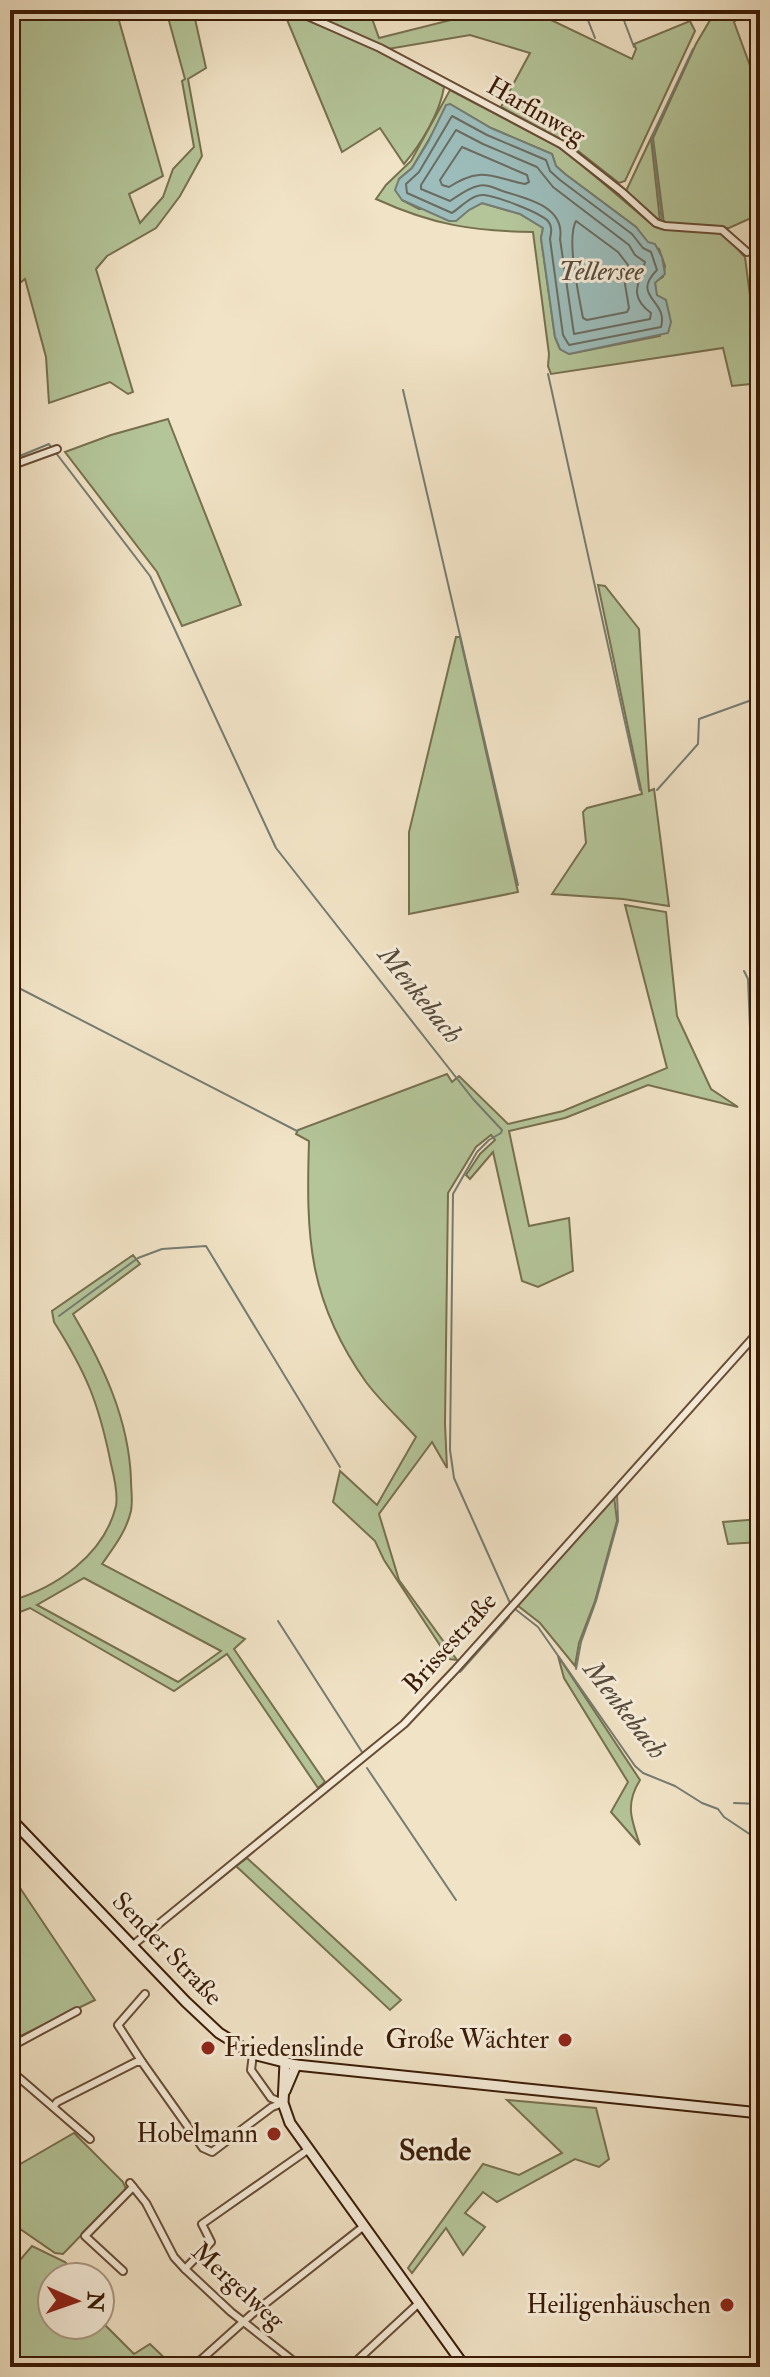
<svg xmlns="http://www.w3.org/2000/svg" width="770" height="2377" viewBox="0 0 770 2377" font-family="'IM FELL Double Pica',serif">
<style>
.green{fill:#b4c599;stroke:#77704f;stroke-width:2;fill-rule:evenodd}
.water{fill:#9cbdbb;stroke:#757c72;stroke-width:2}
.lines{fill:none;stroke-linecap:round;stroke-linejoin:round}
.shore{stroke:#6b6c60;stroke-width:2}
.stream{stroke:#757c72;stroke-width:2}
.minor-casing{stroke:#684c35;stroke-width:10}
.secondary-casing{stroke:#3a1a05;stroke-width:13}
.minor{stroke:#f6edda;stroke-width:6}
.secondary{stroke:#f6edda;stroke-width:9}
.poi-dot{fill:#8f2418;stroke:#f6edda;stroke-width:3}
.labels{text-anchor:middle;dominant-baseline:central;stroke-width:6;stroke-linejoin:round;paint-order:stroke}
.street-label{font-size:26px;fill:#3a1a05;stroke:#f6edda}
.poi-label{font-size:26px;fill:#3a1a05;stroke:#f6edda;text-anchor:end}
.water-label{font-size:28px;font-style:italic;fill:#574b3c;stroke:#f6edda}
.quarter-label{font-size:30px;font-weight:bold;fill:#3a1a05;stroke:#f6edda}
</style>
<rect width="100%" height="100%" fill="#f1e3c6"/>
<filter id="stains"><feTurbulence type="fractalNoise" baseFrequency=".0025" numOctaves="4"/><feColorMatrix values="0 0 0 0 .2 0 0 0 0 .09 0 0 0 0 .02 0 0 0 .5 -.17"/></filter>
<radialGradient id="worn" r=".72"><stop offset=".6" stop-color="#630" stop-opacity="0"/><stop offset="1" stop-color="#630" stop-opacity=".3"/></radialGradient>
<!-- green -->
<g class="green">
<path d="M10 10H116L163 176 129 194 140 223 163 197 173 169 194 147 182 81 185 79 166 10H193L206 68 188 79 202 156 180 196 156 228 107 256 96 269 133 392 128 394 110 382 49 403 46 357 25 279 10 291Z"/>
<path d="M283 10 378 50 444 87C440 113 421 144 404 164L380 128 342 152Z"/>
<path d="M300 10H369L379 38 471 15 472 10H542L546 19 547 18 632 59 636 49 634 44 690 21 695 31 625 181 619 183 568 143 501 107 530 53 470 35 388 49Z"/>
<path d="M716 10H746L734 22 760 93V214L729 228 664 224 653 138 696 44Z"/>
<path d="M450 90 564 150 655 227C676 234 701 226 721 234 732 239 737 250 745 257L757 350 760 353V383L732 386 723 348 551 374 548 366 549 354 533 232C472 231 433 225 376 199L386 185 411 161ZM450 104 491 128 552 154 556 166 565 174 636 227 647 242 659 249 665 266 663 277 655 282 660 336 569 354 560 349 555 337 541 238 543 228 520 214 482 203 469 209H419L402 200 399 179 412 168Z"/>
<path d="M651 138 660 221 626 191Z"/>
<path d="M168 419 241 605 182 626 157 572 65 452 111 435Z"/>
<path d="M598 585 605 586 639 629 649 791 654 789 669 906 623 899 552 894 586 843 583 812 587 808 642 794Z"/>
<path d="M456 637H460L518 892 409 914V832Z"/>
<path d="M625 905 666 912 677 1016 711 1089 738 1107 648 1085 565 1118 509 1131 529 1226 569 1218 573 1271 538 1287 522 1281 493 1152 470 1179 466 1175 480 1154 495 1140 491 1135 476 1147 448 1193 445 1424 447 1468 432 1442 379 1514 399 1580 457 1660 449 1659 384 1560 375 1541 333 1502 340 1471 377 1505 416 1437C400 1419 381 1402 366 1382 308 1300 306 1237 309 1141L296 1134 298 1130 447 1074 452 1082 459 1076 508 1124 563 1111 667 1068Z"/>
<path d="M133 1255 140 1264 73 1314C103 1365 129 1419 131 1480 131 1490 133 1501 131 1511 126 1532 114 1547 102 1564L245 1639 234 1649 325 1782 318 1788 227 1654 174 1691 30 1608 10 1616V1601C56 1588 104 1555 116 1506 118 1495 114 1476 111 1464 99 1404 87 1374 54 1322L52 1311ZM84 1578 221 1651 178 1682 37 1605Z"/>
<path d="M614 1496 617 1521 595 1601 579 1643 575 1666 540 1623 517 1605Z"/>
<path d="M760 1519V1542L728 1544 723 1522Z"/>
<path d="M558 1656 640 1780C625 1804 631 1819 640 1845L611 1812 628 1782 564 1678Z"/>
<path d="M247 1858 401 2000 390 2010 236 1866Z"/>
<path d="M10 1873 95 2000 10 2041Z"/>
<path d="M507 2100 596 2108 609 2159 599 2167 575 2159 497 2202 483 2192 465 2213 485 2227 463 2255 446 2228 412 2273 408 2268 483 2164 519 2175 562 2153Z"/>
<path d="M74 2133 123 2182 126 2189 63 2254 55 2253 10 2222V2170Z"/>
<path d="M10 2244 21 2259 32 2246 65 2262 81 2277H52V2325H100V2320L134 2354 150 2344 174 2367H10Z"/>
</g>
<!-- water -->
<path class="water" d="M450 104 491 128 552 154 556 166 565 174 636 227 648 242 655 244 662 257 665 274 655 283 657 295 666 300 671 322 668 333 569 354 560 349 555 337 541 238 543 228 520 214 482 203 469 210 456 221H449L402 200 395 190 399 179 412 168 428 142 446 105Z"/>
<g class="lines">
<!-- shore -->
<g class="shore">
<path d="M452 116 487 135 546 160 550 171 560 180 632 234 643 248 651 252 657 270C630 297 669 300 661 327L569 345 563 335 550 239C551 233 553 227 548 221 539 212 496 196 484 195 472 194 461 207 452 213L407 193 406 184 419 172Z"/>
<path d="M456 130 483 144 537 167 553 187 629 245 635 255 645 262C640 282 627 295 651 313L650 319 574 334 560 239C565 209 533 200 509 193 499 191 489 183 478 186 468 188 458 196 450 201L421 189V185Z"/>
<path d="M462 147 527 175 529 182 525 184C491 177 481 166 449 187L442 185 440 180Z"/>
<path d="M576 221 618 252 628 265 625 284 629 308 627 312 587 320 583 318C579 296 566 239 576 221Z"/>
</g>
<!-- stream -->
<g class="stream">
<path d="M543 10 546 19"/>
<path d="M584 10 595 38"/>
<path d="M620 10 634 47"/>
<path d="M662 222 652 136 693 49"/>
<path d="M548 374 640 790"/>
<path d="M403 390 518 885"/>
<path d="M56 453 150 576 276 848 473 1099 502 1130 501 1133 489 1140 477 1152 453 1194 450 1450 454 1478 510 1603"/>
<path d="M10 460 49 444 51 447"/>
<path d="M10 594 15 599 10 655"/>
<path d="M657 790 698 744 699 719 760 697"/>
<path d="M10 970 13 985 297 1131"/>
<path d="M744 971 748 979 753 1100 760 1111"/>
<path d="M59 1316 138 1258 162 1249 206 1246 340 1467"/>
<path d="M515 1609 538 1627 635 1766 643 1773 675 1786 702 1803 718 1809 724 1817 760 1841"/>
<path d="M278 1621 362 1752"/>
<path d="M576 1669 581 1642 596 1601 618 1521 617 1495"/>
<path d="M460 1672 509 1617"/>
<path d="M367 1768 456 1900"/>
<path d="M734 1803 760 1804"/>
</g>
<!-- minor casing -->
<g class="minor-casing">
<g id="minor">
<path d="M294 10 380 48 561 144 622 192 656 223 665 226 722 230 747 252"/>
<path d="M10 466 57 449"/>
<path d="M133 1945 404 1724 455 1670 760 1330"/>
<path d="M10 2047 77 2011"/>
<path d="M253 2054 251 2070 271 2098 283 2103"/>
<path d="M142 2062 118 2025 145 1994"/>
<path d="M10 2070 90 2139"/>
<path d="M54 2106 57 2102 136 2062H142L203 2148 212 2152 272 2107 283 2103"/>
<path d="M130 2183 146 2203 174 2257 185 2269 231 2312 301 2367"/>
<path d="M185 2269 211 2242 202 2224 309 2149"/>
<path d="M123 2271 85 2236 133 2187"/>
<path d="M193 2367 252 2314 364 2226"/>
<path d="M350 2367 420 2302"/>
</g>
</g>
<!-- secondary casing -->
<g class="secondary-casing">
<g id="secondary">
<path d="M10 1818 186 2002 219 2033 253 2054 296 2065 760 2113"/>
<path d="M285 2063 283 2103 290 2123 465 2367"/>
<path d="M285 2091 296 2065"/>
</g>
</g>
<!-- minor -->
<use href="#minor" class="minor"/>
<!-- secondary -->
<use href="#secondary" class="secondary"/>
</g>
<!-- markers -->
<g class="poi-dot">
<circle cx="565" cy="2040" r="8"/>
<circle cx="208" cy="2048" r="8"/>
<circle cx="274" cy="2134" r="8"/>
<circle cx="727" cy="2305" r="8"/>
</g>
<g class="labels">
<!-- street labels -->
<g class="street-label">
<text transform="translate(536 111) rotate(30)">Harfinweg</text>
<text transform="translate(450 1643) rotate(-48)">Brissestraße</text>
<text transform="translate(167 1949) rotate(46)">Sender Straße</text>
<text transform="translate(238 2286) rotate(42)">Mergelweg</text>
</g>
<!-- poi labels -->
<g class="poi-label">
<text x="549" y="2040">Große Wächter</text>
<text x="224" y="2048" text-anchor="start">Friedenslinde</text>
<text x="258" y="2134">Hobelmann</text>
<text x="711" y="2305">Heiligenhäuschen</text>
</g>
<!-- water labels -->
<g class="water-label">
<text x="601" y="271">Tellersee</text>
<text transform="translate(420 995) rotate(51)">Menkebach</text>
<text transform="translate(625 1710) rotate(52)">Menkebach</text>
</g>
<!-- quarter labels -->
<g class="quarter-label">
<text x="435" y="2150">Sende</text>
</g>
</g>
<!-- margin -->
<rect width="770" height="2377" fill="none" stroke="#f1e3c6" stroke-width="40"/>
<rect x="12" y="12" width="746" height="2353" fill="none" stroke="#3a1a05" stroke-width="4"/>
<rect x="20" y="20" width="730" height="2337" fill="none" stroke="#3a1a05" stroke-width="2"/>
<!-- north arrow -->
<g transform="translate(76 2301) rotate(92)"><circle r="38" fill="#f6edda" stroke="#ab9985" stroke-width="2"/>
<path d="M0-6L14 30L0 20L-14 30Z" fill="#8f2418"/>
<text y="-12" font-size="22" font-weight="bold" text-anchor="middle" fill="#3a1a05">N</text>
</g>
<rect width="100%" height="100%" filter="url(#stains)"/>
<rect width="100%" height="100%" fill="url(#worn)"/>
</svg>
